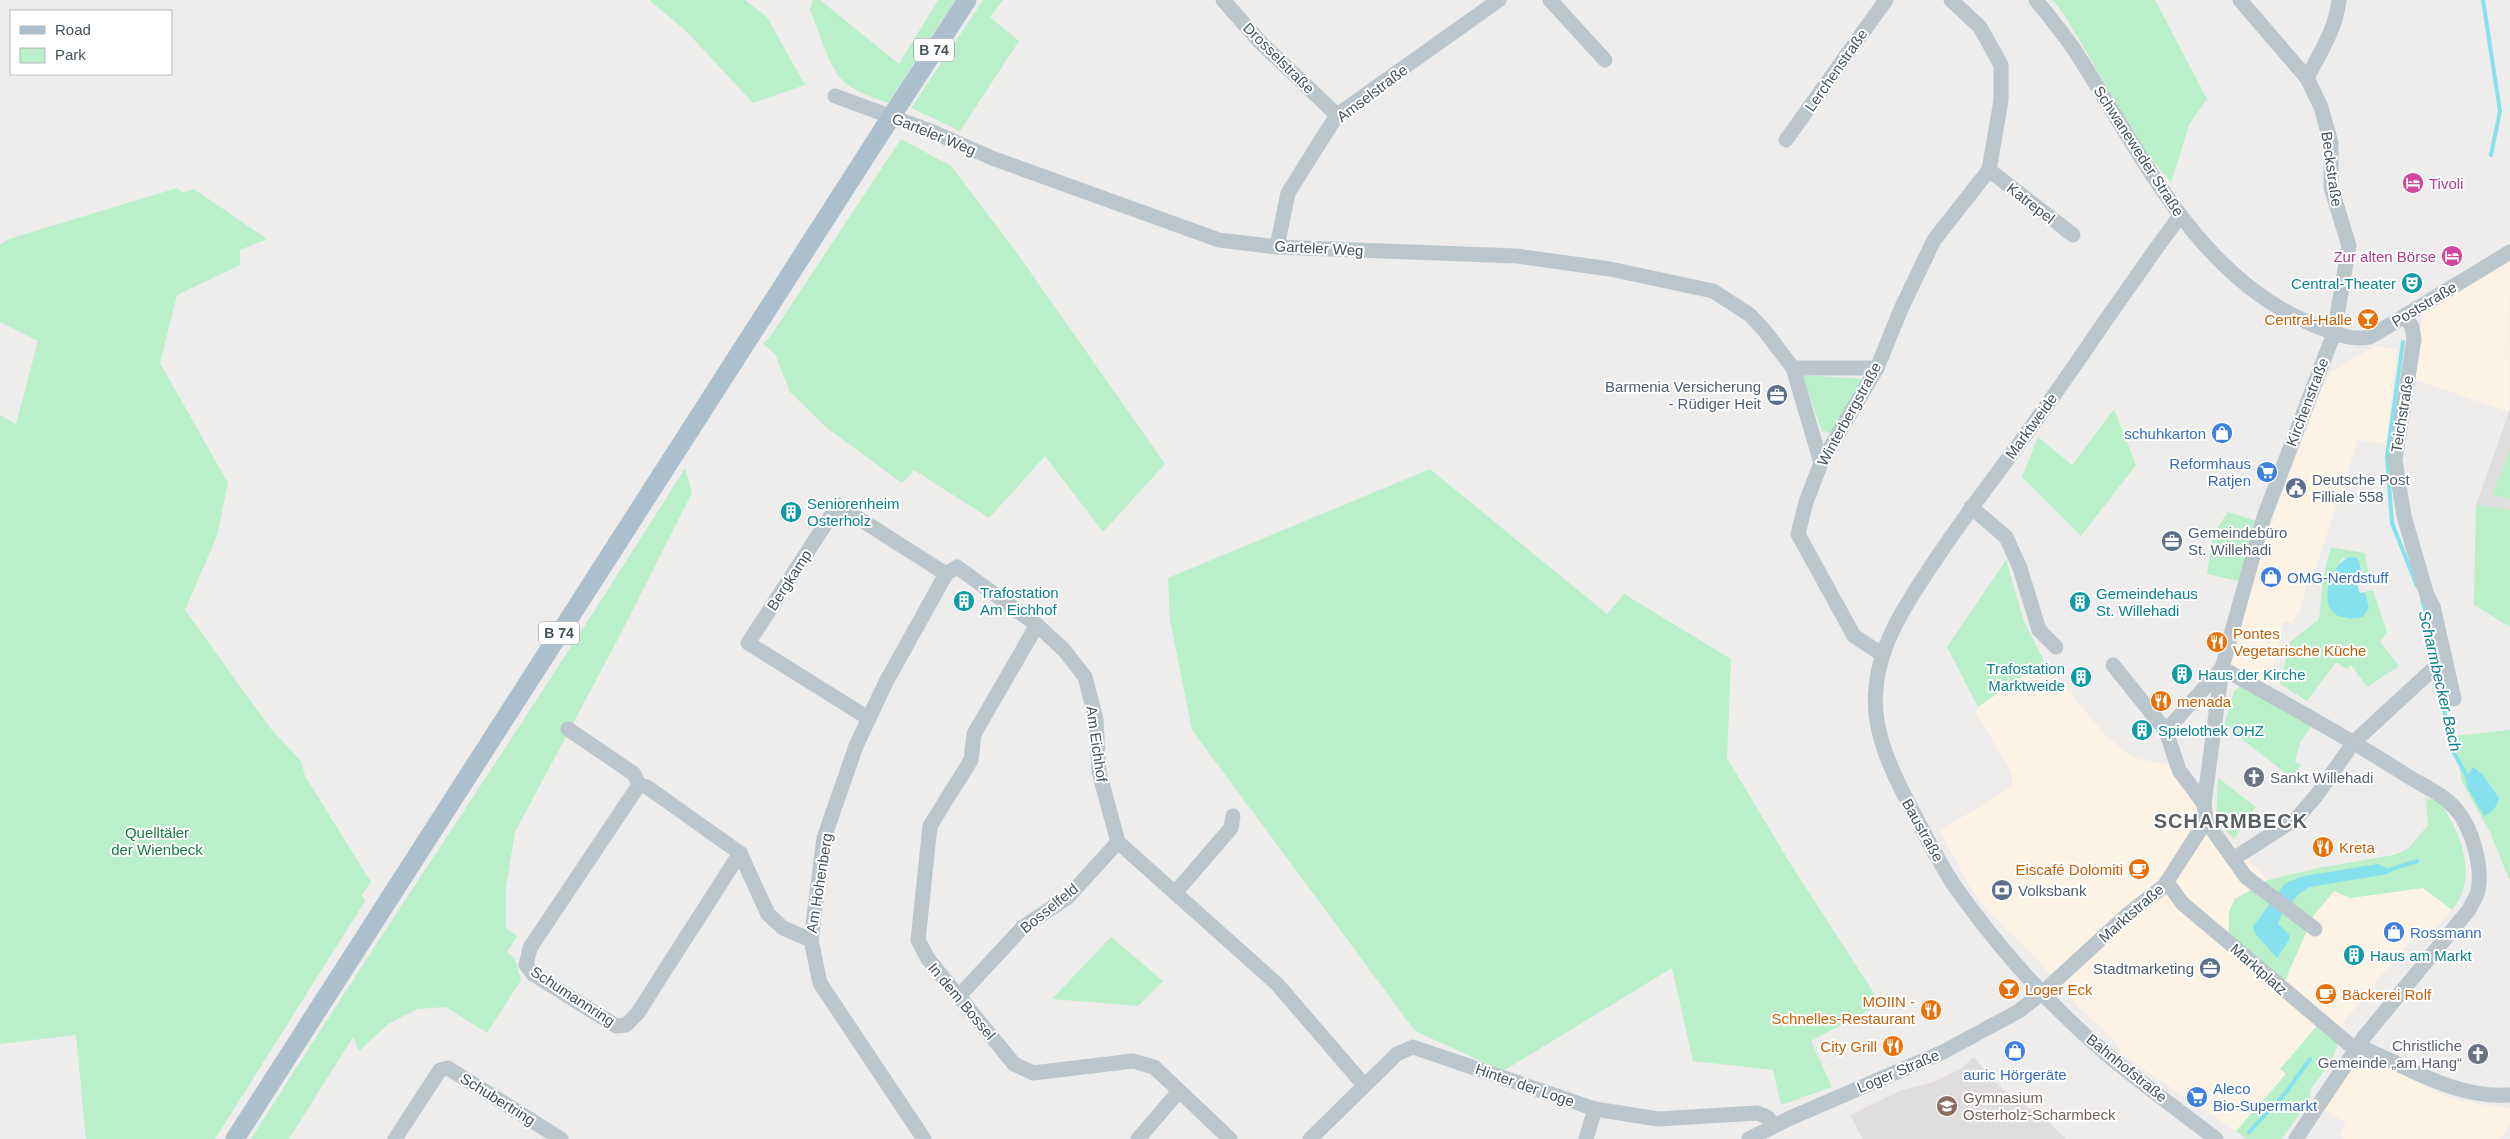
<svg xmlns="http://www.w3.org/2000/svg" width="2510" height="1139" viewBox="0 0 2510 1139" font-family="Helvetica,sans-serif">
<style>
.commercial{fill:#fcf3e4}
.education{fill:#e0dddf}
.green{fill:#b9efc9}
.water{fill:#85e1ed}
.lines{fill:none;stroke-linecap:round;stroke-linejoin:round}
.stream{stroke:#85e1ed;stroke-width:4}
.minor{stroke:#bac6cc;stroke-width:15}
.major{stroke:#abbfcc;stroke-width:19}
.major-bridge{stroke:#abbfcc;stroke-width:19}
.labels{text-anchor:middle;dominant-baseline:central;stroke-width:4;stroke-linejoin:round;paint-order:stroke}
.shield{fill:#fff;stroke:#7d868c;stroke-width:1}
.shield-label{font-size:14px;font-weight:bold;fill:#45525a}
.street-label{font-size:15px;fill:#45525a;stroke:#fff}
.hotel-label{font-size:15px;fill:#b23c85;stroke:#fff;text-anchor:start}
.culture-label{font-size:15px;fill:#0d838f;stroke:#fff;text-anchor:start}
.food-label{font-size:15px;fill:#c56008;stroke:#fff;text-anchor:start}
.service-label{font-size:15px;fill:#4e5e75;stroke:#fff;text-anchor:start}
.shop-label{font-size:15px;fill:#366cbe;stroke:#fff;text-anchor:start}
.worship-label{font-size:15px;fill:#5b616d;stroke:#fff;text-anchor:start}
.park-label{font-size:15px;fill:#157c3f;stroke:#fff}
.education-label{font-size:15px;fill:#785e54;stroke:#fff;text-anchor:start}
.water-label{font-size:16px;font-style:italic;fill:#0b8190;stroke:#fff}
.district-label{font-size:20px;font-weight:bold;letter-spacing:1px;fill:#595e61;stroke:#fff}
</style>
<rect width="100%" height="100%" fill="#efecec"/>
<!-- commercial -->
<g class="commercial">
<path d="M2510 259 2509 412 2413 379 2423 312Z"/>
<path d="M2375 346 2397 349 2386 444 2358 440 2314 573 2309 572 2301 609 2291 623 2283 621 2280 641 2267 690 2230 668 2261 550 2322 388 2331 372Z"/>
<path d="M2044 661 2107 737 2134 758 2170 765 2236 847 2268 880 2235 899 2283 984 2314 915 2334 891 2350 898 2423 888 2452 910 2435 929 2420 928 2346 1019 2340 1038 2281 1068 2286 1074 2236 1131 2124 1056 2114 1040 2079 1007 2036 958 1986 908 1971 889 1940 831 2012 786V773L1976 713 1978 707Z"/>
<path d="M2362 1054 2446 1097 2478 1104 2510 1108V1124L2500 1139H2344L2339 1135 2346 1123 2325 1110Z"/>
</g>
<!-- education -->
<g class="education">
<path d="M2510 408V510L2476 505 2509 412Z"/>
<path d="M1974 1057 1994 1082 2047 1121 2066 1139H1863L1850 1115 1902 1090 1934 1082 1960 1069Z"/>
</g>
<!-- green -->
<g class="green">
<path d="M649 0H745L767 17 805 85 753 103 686 31Z"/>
<path d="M813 0H820L899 64 938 0H955L888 103C873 97 854 92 842 80 828 65 818 29 810 9Z"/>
<path d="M983 0H1003L990 17 1019 41 960 131 911 108Z"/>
<path d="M2053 0H2155L2207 99 2190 123 2171 182 2146 153 2064 14Z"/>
<path d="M901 139 951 166 1017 253 1165 464 1103 532 1045 456 989 518 914 470 902 483 827 428 790 392 775 354 763 344 772 334Z"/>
<path d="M177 188 183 193 194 189 267 239 240 250V265L177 295 160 363 228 483 217 536 185 610 271 729 301 761 305 776 371 882 362 895 365 901 215 1139H86L76 1035 0 1044V415L16 424 38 341 0 322V244L12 238Z"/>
<path d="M1802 375 1864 379 1831 433 1822 431Z"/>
<path d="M2114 409 2136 465 2081 536 2022 477 2038 437 2072 465Z"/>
<path d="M2510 449V499L2492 495Z"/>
<path d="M685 468 692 493 619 637 515 832 506 887V928L517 936 507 952 515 959 521 980 487 1033 446 1007 417 1009 388 1024 359 1051 353 1037 289 1139H251C393 914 544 694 685 468Z"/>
<path d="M1430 469 1607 614 1624 594 1731 659 1727 758 1788 860 1881 1004 1811 1041 1832 1087 1781 1105 1773 1070 1693 1061 1672 968 1503 1071 1415 1031 1192 730 1170 620 1168 578Z"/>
<path d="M2476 505 2510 510V627L2474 605Z"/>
<path d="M2228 512 2257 521 2242 582 2207 574 2213 534Z"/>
<path d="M2331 547 2365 553 2369 577 2361 581 2363 573 2361 565 2343 558C2324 582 2335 593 2343 619L2363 617 2369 608 2365 592 2373 590 2387 632 2380 642 2399 666 2367 687 2351 665 2347 669 2336 662 2307 701 2280 684 2290 642 2319 619 2323 577Z"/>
<path d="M2006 560 2023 619 2044 661 1978 707 1947 647Z"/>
<path d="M2243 684 2312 725 2300 743 2295 762 2301 765 2293 779 2224 725 2234 691Z"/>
<path d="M2510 730V879H2509L2490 832 2462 782 2453 736Z"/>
<path d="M2218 778 2256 807 2234 839 2216 820Z"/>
<path d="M2426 799 2439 800C2460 833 2480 876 2452 910L2423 888 2350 898 2334 891 2314 915 2283 985 2229 939V911L2235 899 2268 880 2318 868 2394 855 2409 848 2428 825Z"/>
<path d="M1111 937 1163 981 1138 1006 1052 999Z"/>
<path d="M2320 1022 2340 1038 2332 1060 2311 1089 2310 1098 2282 1139H2246L2236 1131 2286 1074 2280 1069Z"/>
</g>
<!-- water -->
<g class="water">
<path d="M2351 557 2357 558C2361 566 2363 572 2361 581L2357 584 2360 593 2365 592 2369 608 2363 617C2308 629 2327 562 2351 557Z"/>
<path d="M2473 767 2482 774 2499 798 2494 810 2484 816 2467 787 2466 778Z"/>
<path d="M2378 864 2391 870 2388 874 2309 887 2298 895 2283 912 2278 924 2289 934V940L2277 958 2256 935 2253 927 2285 883 2304 876Z"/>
</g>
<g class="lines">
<!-- stream -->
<g class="stream">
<path d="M2483 0 2500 111 2491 155"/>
<path d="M2403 342 2387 456 2392 523 2417 586"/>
<path d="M2422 599 2429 623 2434 664"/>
<path d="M2435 673 2454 753 2469 780"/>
<path d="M2386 871 2417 861"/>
<path d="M2249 1132 2284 1095 2310 1059"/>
</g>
<!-- minor -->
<g class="minor">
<path d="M1223 0 1261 43 1337 115"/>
<path d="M1550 0 1605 60"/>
<path d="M2036 0C2049 16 2062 32 2073 48 2140 149 2195 278 2316 326 2334 333 2351 341 2370 337L2510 252"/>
<path d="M2240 0 2307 78 2321 107 2331 143V187L2349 246 2334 333 2264 517 2229 642 2222 668 2204 804 2206 821 2246 877 2315 929"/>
<path d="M2307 78C2320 53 2336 29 2339 0"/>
<path d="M835 96 933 132 992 158 1219 240 1277 247 1517 256 1610 269 1713 291 1750 315 1764 330 1793 368 1821 463"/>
<path d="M1786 140 1886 0"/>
<path d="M1989 170 2073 235"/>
<path d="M2180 216C2130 283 2085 352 2037 419 2003 466 1968 511 1936 559 1910 598 1880 640 1876 688 1871 730 1892 772 1911 808 1925 835 1939 863 1956 888 2000 950 2053 1009 2111 1058 2145 1086 2181 1112 2216 1139"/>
<path d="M1277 247 1288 193 1337 115 1499 0"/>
<path d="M2405 315 2412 327 2414 339 2395 460 2404 516 2427 595 2433 606 2454 699"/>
<path d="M1793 368H1877"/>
<path d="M1971 507 2006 537 2020 568 2039 630 2056 647"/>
<path d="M1037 625 974 734 971 760 930 826 918 940 928 959 1014 1064 1033 1073 1133 1061 1154 1067 1230 1139"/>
<path d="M1883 655 1854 636 1798 534 1806 502 1821 463 1877 368 1901 309 1934 240 1989 170 2001 100V65L1980 27 1951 0"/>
<path d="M2113 665 2166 731 2179 770 2204 804"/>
<path d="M868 718 748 643 838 505 946 574"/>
<path d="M568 729 634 774 639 785"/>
<path d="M2166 731 2222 668C2284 703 2346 736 2406 775 2423 786 2442 793 2456 809 2472 828 2483 866 2478 891 2476 898 2471 905 2468 911L2364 1037 2296 1139"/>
<path d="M639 785 530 948 526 965 533 974 616 1026 626 1025 637 1014 740 853"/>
<path d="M639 785 647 787 740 853 768 914 783 928 811 940"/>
<path d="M2233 859 2297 818 2316 796 2354 742 2445 658"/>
<path d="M2167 882 2182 903 2356 1050"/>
<path d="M1175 893 1231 828 1233 816"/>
<path d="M959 996 1023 927 1068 897 1118 842"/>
<path d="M2359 1046C2407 1067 2456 1099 2510 1095"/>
<path d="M395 1139 440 1070 448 1068 561 1139"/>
<path d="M924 1139 820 983 811 940 824 838 856 746 886 682 946 574 957 567 1037 625 1064 650 1085 677 1096 719 1099 772 1118 842 1277 984 1364 1085"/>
<path d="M1138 1139 1179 1091"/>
<path d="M1310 1139 1397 1054 1413 1047 1595 1109 1658 1119 1757 1113 1767 1117 1774 1125"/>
<path d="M1586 1139 1595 1109"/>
<path d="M1749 1139 1788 1119 1943 1052 2019 1011 2042 993 2127 915 2164 886 2206 821"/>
</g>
<!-- major -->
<g class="major">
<path d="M902 100 967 0"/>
<path d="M235 1139 884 128"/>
</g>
<!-- major-bridge -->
<path class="major-bridge" d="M884 128 902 100"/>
</g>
<!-- icons -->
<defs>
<g id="hotel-disc" transform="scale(1.125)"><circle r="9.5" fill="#d1479c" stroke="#fff"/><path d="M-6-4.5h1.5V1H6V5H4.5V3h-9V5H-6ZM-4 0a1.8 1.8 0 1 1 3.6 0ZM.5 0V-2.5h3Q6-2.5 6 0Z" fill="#fff"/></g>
<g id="theatre-disc" transform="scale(1.125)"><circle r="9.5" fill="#0f9aa8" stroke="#fff"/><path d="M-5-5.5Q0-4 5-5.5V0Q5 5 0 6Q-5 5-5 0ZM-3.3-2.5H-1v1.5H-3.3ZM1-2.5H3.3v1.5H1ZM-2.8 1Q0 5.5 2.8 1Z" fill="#fff"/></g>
<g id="bar-disc" transform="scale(1.125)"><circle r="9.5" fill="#e8710a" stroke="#fff"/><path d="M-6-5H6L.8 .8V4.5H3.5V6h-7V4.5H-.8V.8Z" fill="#fff"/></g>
<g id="office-disc" transform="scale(1.125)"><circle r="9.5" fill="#5c6f8a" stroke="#fff"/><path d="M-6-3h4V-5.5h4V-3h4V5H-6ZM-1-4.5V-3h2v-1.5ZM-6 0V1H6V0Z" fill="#fff"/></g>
<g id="shop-disc" transform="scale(1.125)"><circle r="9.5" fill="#3f7fe0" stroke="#fff"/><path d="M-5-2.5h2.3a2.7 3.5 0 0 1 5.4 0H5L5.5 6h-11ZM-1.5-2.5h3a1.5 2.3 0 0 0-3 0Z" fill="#fff"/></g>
<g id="supermarket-disc" transform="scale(1.125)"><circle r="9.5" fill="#3f7fe0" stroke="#fff"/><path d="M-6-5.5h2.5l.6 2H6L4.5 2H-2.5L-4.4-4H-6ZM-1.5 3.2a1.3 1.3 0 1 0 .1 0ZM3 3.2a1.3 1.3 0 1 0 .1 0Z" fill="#fff"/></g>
<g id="civic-disc" transform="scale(1.125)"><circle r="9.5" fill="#5c6f8a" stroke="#fff"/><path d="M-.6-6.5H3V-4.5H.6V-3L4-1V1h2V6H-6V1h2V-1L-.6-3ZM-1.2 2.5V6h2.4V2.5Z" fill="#fff"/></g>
<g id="building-disc" transform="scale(1.125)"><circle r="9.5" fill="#0f9aa8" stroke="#fff"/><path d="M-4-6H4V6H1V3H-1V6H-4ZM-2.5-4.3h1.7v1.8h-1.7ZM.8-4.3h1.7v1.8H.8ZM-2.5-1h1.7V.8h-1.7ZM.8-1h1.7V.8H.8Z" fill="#fff"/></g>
<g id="restaurant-disc" transform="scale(1.125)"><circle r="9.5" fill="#e8710a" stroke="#fff"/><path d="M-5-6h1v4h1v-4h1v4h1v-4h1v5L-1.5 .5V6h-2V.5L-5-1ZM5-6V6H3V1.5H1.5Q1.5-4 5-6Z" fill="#fff"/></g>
<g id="church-disc" transform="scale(1.125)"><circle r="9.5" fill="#6b7280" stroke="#fff"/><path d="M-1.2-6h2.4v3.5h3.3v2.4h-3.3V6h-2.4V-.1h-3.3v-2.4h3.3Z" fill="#fff"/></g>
<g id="cafe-disc" transform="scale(1.125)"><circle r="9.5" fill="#e8710a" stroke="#fff"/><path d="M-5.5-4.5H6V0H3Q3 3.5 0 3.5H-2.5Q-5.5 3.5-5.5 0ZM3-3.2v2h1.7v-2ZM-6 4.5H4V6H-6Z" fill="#fff"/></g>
<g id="bank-disc" transform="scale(1.125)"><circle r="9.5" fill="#5c6f8a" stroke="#fff"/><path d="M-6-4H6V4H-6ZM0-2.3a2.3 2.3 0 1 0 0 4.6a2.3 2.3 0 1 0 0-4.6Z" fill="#fff"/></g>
<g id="school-disc" transform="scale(1.125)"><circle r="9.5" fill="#8d6e63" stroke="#fff"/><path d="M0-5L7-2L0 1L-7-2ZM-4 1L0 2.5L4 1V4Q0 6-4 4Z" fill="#fff"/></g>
</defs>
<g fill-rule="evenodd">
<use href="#hotel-disc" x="2413" y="183"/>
<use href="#hotel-disc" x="2452" y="256"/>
<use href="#theatre-disc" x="2412" y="283"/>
<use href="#bar-disc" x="2368" y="319"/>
<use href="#office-disc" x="1777" y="395"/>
<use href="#shop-disc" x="2222" y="433"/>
<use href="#supermarket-disc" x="2267" y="472"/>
<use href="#civic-disc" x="2296" y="488"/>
<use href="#building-disc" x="791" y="512"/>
<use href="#office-disc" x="2172" y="541"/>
<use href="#shop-disc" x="2271" y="577"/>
<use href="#building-disc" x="964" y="601"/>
<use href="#building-disc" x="2080" y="602"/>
<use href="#restaurant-disc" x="2217" y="642"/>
<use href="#building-disc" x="2182" y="674"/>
<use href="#building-disc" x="2081" y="677"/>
<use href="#restaurant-disc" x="2161" y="701"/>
<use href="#building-disc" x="2142" y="730"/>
<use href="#church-disc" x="2254" y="777"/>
<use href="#restaurant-disc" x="2323" y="847"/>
<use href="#cafe-disc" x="2139" y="869"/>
<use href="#bank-disc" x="2002" y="890"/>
<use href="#shop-disc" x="2394" y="932"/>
<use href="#building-disc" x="2354" y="955"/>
<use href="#office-disc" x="2210" y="968"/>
<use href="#bar-disc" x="2009" y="989"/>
<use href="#cafe-disc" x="2326" y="994"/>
<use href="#restaurant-disc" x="1931" y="1010"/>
<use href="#restaurant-disc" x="1893" y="1046"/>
<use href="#shop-disc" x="2015" y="1051"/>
<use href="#church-disc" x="2478" y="1054"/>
<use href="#supermarket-disc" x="2197" y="1097"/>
<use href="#school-disc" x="1947" y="1106"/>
</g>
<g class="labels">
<!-- shield labels -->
<g class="shield">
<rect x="914" y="38.5" width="40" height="23" rx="4"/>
<rect x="539" y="621.5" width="40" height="23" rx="4"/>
</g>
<g class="shield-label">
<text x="934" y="50">B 74</text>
<text x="559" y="633">B 74</text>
</g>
<!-- street labels -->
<g class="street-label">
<text transform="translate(1279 58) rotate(45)">Drosselstraße</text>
<text transform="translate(1836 70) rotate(-55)">Lerchenstraße</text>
<text transform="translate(1372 93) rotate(-37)">Amselstraße</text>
<text transform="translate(934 134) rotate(22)">Garteler Weg</text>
<text transform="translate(2139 151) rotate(57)">Schwaneweder Straße</text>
<text transform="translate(2332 169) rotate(82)">Beckstraße</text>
<text transform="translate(2031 203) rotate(38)">Katrepel</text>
<text transform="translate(1319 248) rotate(3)">Garteler Weg</text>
<text transform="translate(2424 304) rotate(-31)">Poststraße</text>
<text transform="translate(2307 402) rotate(-69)">Kirchenstraße</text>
<text transform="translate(1849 414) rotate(-61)">Winterbergstraße</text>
<text transform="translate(2402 414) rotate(-81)">Teichstraße</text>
<text transform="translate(2031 426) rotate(-54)">Marktweide</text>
<text transform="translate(789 580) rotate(-57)">Bergkamp</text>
<text transform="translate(1097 744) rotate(82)">Am Eichhof</text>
<text transform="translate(1923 830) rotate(61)">Baustraße</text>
<text transform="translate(819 883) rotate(-81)">Am Hohenberg</text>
<text transform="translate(1049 908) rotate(-39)">Bosselfeld</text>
<text transform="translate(2131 913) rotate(-41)">Marktstraße</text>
<text transform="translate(2259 969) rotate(41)">Marktplatz</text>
<text transform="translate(573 996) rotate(33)">Schumannring</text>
<text transform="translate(962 1001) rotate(50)">In dem Bossel</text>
<text transform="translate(2127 1068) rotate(39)">Bahnhofstraße</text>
<text transform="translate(1898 1071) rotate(-23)">Loger Straße</text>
<text transform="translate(1525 1085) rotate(19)">Hinter der Loge</text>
<text transform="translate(498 1099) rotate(32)">Schubertring</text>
</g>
<!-- hotel labels -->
<g class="hotel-label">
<text x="2429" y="183">Tivoli</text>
<text x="2436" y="256" text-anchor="end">Zur alten Börse</text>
</g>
<!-- culture labels -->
<g class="culture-label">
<text x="2396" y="283" text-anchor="end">Central-Theater</text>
<text x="807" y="503">Seniorenheim<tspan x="807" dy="17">Osterholz</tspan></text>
<text x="980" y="592">Trafostation<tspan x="980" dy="17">Am Eichhof</tspan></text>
<text x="2096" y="593">Gemeindehaus<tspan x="2096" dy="17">St. Willehadi</tspan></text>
<text x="2065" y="668" text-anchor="end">Trafostation<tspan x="2065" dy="17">Marktweide</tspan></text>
<text x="2198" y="674">Haus der Kirche</text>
<text x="2158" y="730">Spielothek OHZ</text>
<text x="2370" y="955">Haus am Markt</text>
</g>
<!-- food labels -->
<g class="food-label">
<text x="2352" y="319" text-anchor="end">Central-Halle</text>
<text x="2233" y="633">Pontes<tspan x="2233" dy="17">Vegetarische Küche</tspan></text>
<text x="2177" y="701">menada</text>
<text x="2339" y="847">Kreta</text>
<text x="2123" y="869" text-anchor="end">Eiscafé Dolomiti</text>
<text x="2025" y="989">Loger Eck</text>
<text x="2342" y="994">Bäckerei Rolf</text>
<text x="1915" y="1001" text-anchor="end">MOIIN -<tspan x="1915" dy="17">Schnelles-Restaurant</tspan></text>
<text x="1877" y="1046" text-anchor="end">City Grill</text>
</g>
<!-- service labels -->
<g class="service-label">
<text x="1761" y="386" text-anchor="end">Barmenia Versicherung<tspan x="1761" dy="17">- Rüdiger Heit</tspan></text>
<text x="2312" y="479">Deutsche Post<tspan x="2312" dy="17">Filliale 558</tspan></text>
<text x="2188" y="532">Gemeindebüro<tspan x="2188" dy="17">St. Willehadi</tspan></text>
<text x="2018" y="890">Volksbank</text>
<text x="2194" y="968" text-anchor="end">Stadtmarketing</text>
</g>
<!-- shop labels -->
<g class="shop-label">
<text x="2206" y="433" text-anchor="end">schuhkarton</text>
<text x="2251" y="463" text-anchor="end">Reformhaus<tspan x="2251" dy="17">Ratjen</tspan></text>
<text x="2287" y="577">OMG-Nerdstuff</text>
<text x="2410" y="932">Rossmann</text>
<text x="2015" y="1074" text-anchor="middle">auric Hörgeräte</text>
<text x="2213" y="1088">Aleco<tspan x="2213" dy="17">Bio-Supermarkt</tspan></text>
</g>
<!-- worship labels -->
<g class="worship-label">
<text x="2270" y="777">Sankt Willehadi</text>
<text x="2462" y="1045" text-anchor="end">Christliche<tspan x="2462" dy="17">Gemeinde „am Hang“</tspan></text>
</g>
<!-- park labels -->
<g class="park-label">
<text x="157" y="832">Quelltäler<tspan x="157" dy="17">der Wienbeck</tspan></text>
</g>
<!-- education labels -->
<g class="education-label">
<text x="1963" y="1097">Gymnasium<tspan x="1963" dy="17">Osterholz-Scharmbeck</tspan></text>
</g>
<!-- water labels -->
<g class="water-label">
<text transform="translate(2440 681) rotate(77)">Scharmbecker Bach</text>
</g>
<!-- district labels -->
<g class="district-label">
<text x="2231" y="821">SCHARMBECK</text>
</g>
</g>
<!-- legend -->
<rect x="10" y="10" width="162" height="65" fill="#ffffff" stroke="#b5babd"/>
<rect x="20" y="26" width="25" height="8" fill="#abbfcc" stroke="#b5babd"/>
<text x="55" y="35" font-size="15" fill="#45525a">Road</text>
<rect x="20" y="48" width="25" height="15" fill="#b9efc9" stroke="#b5babd"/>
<text x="55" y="60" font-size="15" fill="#45525a">Park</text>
</svg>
